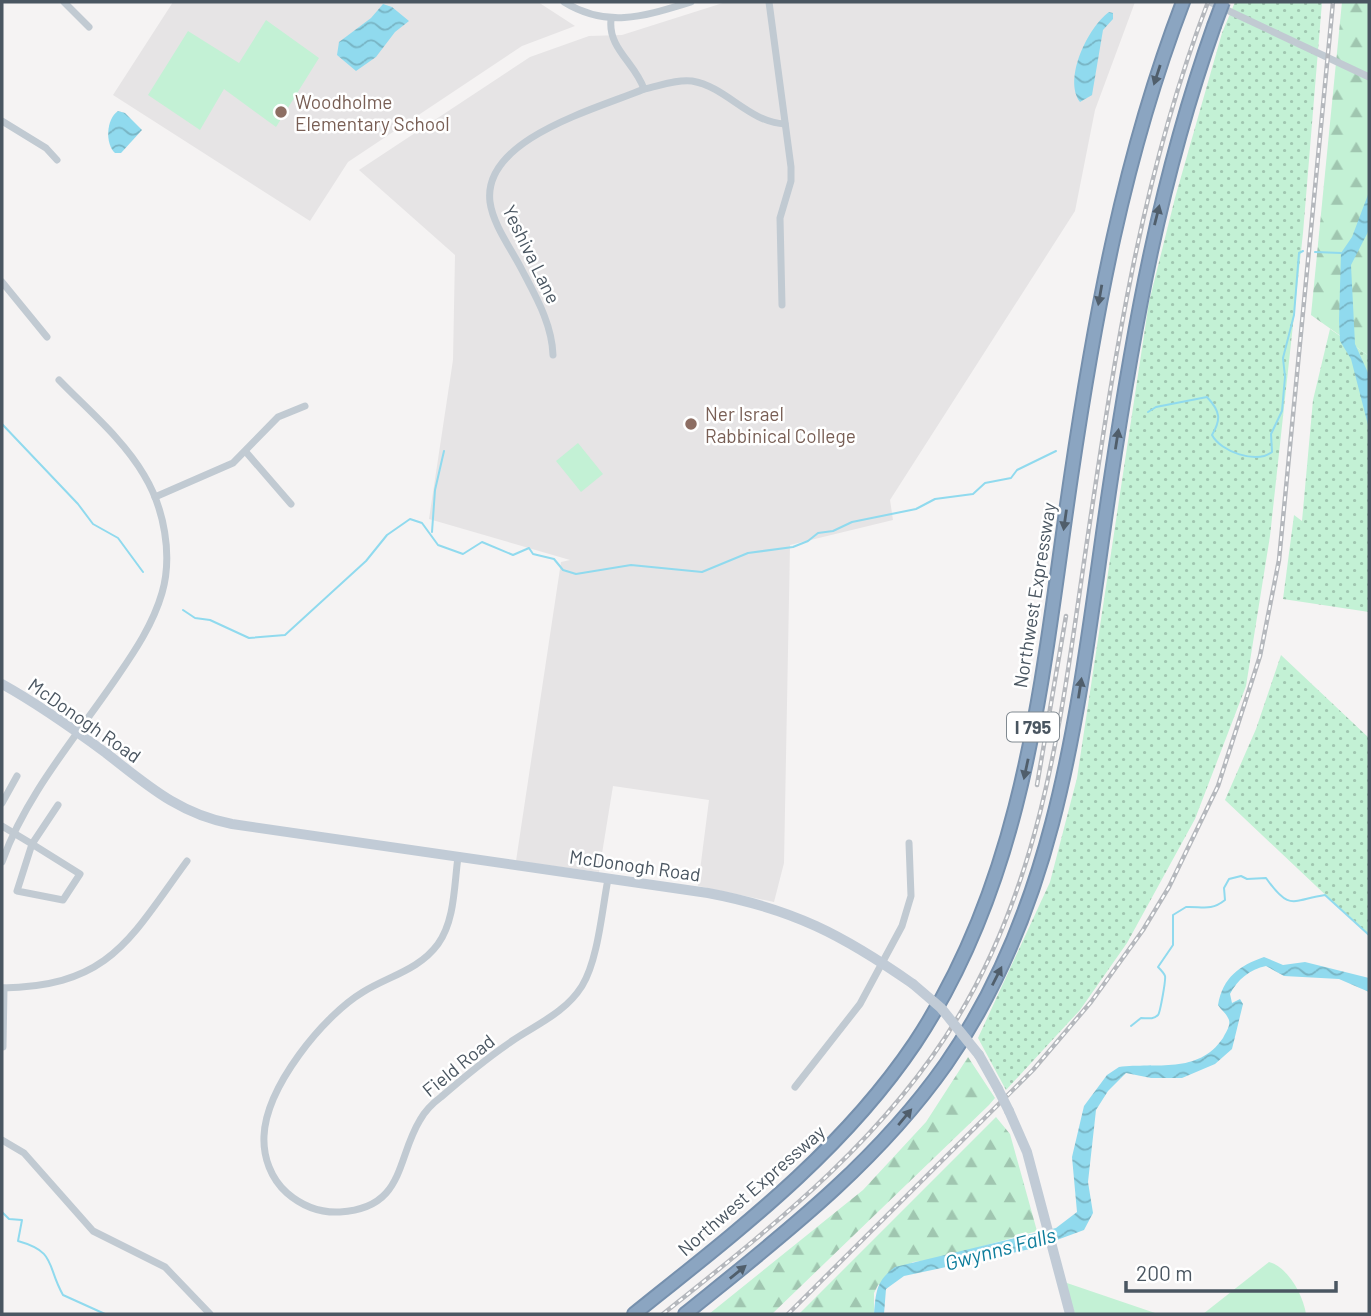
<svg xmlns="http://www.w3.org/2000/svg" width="1371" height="1316" viewBox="0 0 1371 1316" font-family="Barlow,sans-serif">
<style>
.education{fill:#e6e4e5}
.grass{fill:#c3f1d5}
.forest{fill:url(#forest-firs)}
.park{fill:url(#park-dots)}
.water{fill:url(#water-waves)}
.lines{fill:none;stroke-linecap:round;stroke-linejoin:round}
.stream{stroke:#90daee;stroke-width:2}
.highway-casing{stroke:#7690ad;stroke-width:16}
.street{stroke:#c1cad2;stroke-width:7}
.secondary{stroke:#c1cbd6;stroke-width:10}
.highway{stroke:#8ba5c1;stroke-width:12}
.rail-casing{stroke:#b5b8bd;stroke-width:4.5}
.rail{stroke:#fff;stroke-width:2;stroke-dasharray:5;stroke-linecap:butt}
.highway-bridge-casing{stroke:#7690ad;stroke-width:16;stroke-linecap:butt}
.secondary-bridge{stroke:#c1cbd6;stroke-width:10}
.highway-bridge{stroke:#8ba5c1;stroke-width:12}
.oneway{fill:#505e6b}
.education-dot{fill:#8d6e63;stroke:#fff;stroke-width:2.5}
.labels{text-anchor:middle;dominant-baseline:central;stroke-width:5;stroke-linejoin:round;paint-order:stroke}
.shield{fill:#fff;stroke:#808990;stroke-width:2}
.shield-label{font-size:18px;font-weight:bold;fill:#4a5661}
.education-label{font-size:19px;fill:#785e54;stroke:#fff;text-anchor:start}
.street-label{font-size:19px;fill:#4a5661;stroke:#fff}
.water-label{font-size:21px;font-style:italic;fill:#0c7c9b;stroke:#fff}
</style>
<defs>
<pattern id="forest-firs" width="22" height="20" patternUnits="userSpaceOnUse" patternTransform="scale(1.75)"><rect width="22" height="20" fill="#c3f1d5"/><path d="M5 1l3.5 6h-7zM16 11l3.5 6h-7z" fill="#a0c6b0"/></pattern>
<pattern id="park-dots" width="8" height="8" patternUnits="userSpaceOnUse" patternTransform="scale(1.75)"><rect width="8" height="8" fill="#c3f1d5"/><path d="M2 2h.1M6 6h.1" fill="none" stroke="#a0c6b0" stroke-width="1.8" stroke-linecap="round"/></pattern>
<pattern id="water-waves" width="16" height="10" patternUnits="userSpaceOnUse" patternTransform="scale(1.75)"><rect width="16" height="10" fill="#90daee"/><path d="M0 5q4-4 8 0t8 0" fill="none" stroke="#78b4c4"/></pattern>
</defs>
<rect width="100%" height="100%" fill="#f5f3f3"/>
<!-- education -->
<g class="education">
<path d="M173 2H538L575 26 522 46 348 162 310 221 113 95Z"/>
<path d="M726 2H1135L1095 110 1075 211 890 500 893 520 790 545 784 863 774 902 698 886 709 800 613 786 599 872 516 861 561 562 570 560 429 519 453 360 455 255 359 170 530 57 589 36 622 35Z"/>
</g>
<!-- grass -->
<g class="grass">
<path d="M266 20 319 58 276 127 224 89 200 130 148 95 188 31 239 63Z"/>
<path d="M578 443 603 474 581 492 556 461Z"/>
<path d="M1269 1262C1288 1267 1303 1295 1306 1314H1203Z"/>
<path d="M1064 1282 1158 1314H1075Z"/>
</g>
<!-- forest -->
<g class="forest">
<path d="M1342 2H1369V356L1311 315Z"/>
<path d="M968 1057 995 1098 989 1105 772 1314H709L863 1190 926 1122Z"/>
<path d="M996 1117 1010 1134 1037 1231 937 1259 913 1262 878 1285 874 1293V1314H799Z"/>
</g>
<!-- park -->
<g class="park">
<path d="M1235 2H1322L1303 233 1270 536 1246 686 1195 819 1127 943 1080 1010 1006 1090 978 1038 1050 882 1077 778 1149 302 1175 198 1222 33Z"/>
<path d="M1330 329 1369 356V612L1283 599 1294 515 1302 521 1313 400Z"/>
<path d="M1281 655 1369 738V936L1225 800 1256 729Z"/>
</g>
<!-- water -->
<g class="water">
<path d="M383 4 392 7 409 21 395 32 376 57 356 71 337 55 339 42 371 18Z"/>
<path d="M1109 12 1113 13V19L1103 30 1092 95 1080 102C1063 79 1088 27 1109 12Z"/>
<path d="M118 111 125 113 142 130 121 153H115C105 144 106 119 118 111Z"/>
<path d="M1369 192V230L1351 265 1355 344 1369 375V429L1351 359 1340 341 1339 321 1341 253 1352 237Z"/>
<path d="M1264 957 1283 965 1305 962 1369 978V992L1339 979 1284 976 1266 966C1250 969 1237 980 1230 994L1232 1003 1240 999 1243 1004 1232 1049 1215 1064 1182 1078H1151L1126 1073 1108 1091 1096 1110 1088 1182 1093 1213 1084 1230 1035 1248 904 1276 886 1289 884 1314H874C876 1292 876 1281 895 1267L1056 1228 1077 1212 1072 1157 1084 1106 1107 1075 1119 1067C1156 1062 1198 1075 1223 1038 1226 1032 1232 1024 1228 1018 1226 1013 1221 1010 1218 1005 1223 977 1239 966 1264 957Z"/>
</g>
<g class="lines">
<!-- stream -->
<g class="stream">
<path d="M1315 252 1341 253"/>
<path d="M1148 412 1156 407 1207 397C1221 412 1221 420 1212 435 1221 452 1256 464 1272 452L1271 434 1282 411 1285 377 1283 358 1294 315 1299 253 1303 251"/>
<path d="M2 424 78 504 93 524 118 538 143 572"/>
<path d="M432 532 435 490 444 451"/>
<path d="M183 610 195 618 210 620 249 638 285 635 366 561 387 535 410 519 422 523 438 545 463 554 482 542 513 555 529 548 533 554 554 559 563 570 576 574 631 565 702 572 748 553 793 547 808 541 818 533 833 531 852 522 916 509 935 499 973 494 985 483 1011 478 1017 470 1056 451"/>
<path d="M1131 1026 1141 1018C1147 1018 1153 1020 1158 1015 1160 1013 1166 980 1165 976 1164 973 1161 970 1158 967L1173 945V915L1186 907C1201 906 1210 912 1225 900L1224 888 1229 879 1241 876 1247 879 1266 878C1290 912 1292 900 1325 895L1369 935"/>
<path d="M2 1212 9 1219 22 1220 18 1241C57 1252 46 1265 63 1295L105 1314"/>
</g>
<!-- highway casing -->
<g class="highway-casing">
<g id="highway">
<path d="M634 1314C736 1232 841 1153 915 1043 1028 872 1042 673 1071 477 1095 314 1124 156 1183 2"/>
<path d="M685 1314C779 1238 875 1165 946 1064 1065 893 1080 685 1110 485 1134 325 1160 179 1214 26"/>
</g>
</g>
<!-- street -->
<g class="street">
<path d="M64 2 89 27"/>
<path d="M564 2C608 29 645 16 691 2"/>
<path d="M769 2 791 167V181L780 218 782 305"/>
<path d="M1210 2 1369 77"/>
<path d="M611 20C608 48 635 63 644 89 659 86 677 79 692 81 727 87 748 122 785 124"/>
<path d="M2 121 46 148 57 160"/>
<path d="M2 282 47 337"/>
<path d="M553 355C552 324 536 297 522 270 512 250 493 225 490 202 482 138 600 108 644 89"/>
<path d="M246 452 291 504"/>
<path d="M155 497 233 463 278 417 305 406"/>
<path d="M2 803 17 776"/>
<path d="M2 826 32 844 17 891 63 900 80 874 32 844 58 805"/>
<path d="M458 857C454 886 455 920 438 944 419 970 389 976 363 992 323 1016 266 1087 264 1136 263 1157 271 1179 287 1193 302 1206 320 1213 340 1212 405 1208 396 1159 420 1120 425 1111 433 1103 441 1097 464 1077 487 1058 512 1041 537 1024 565 1013 582 986 598 960 602 910 608 879"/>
<path d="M2 862C26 794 77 736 117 677 135 651 153 624 162 593 173 555 164 508 144 475 123 439 88 410 59 380"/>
<path d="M2 988C110 986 129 940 187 861"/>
<path d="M3 1047 4 988"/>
<path d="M795 1087 860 1004 902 926 911 896 909 843"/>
<path d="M2 1140 24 1153 93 1231 165 1267 210 1314"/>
</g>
<!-- secondary -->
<g class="secondary">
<path d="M2 684C38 704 72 728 106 753 147 785 179 814 232 824L708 893C793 909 843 935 913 984"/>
<path d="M979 1055 998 1089"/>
<path d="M1009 1111 1027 1152 1070 1314"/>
</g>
<!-- highway -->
<use href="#highway" class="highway"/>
<!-- rail casing -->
<g class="rail-casing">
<g id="rail">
<path d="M1037 785 1066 616"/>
<path d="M663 1314C773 1226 884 1140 958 1017 1047 870 1063 701 1088 535 1115 353 1142 174 1208 2"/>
<path d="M788 1314 1033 1070 1091 1002 1143 930 1169 887 1218 786 1260 656 1279 560 1333 2"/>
</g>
</g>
<!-- rail -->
<use href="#rail" class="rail"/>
<!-- highway-bridge casing -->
<g class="highway-bridge-casing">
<path id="highway-bridge" d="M1214 26 1223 2"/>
</g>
<!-- secondary-bridge -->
<g class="secondary-bridge">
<path d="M913 984 941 1008 979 1055"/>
<path d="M998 1089 1009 1111"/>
</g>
<!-- highway-bridge -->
<use href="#highway-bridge" class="highway-bridge"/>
</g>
<!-- one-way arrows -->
<defs><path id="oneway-solid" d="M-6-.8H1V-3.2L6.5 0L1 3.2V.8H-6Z" transform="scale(1.75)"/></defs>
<g class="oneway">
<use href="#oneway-solid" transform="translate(1157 75) rotate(108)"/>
<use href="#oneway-solid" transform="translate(1157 215) rotate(-76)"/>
<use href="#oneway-solid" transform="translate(1100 295) rotate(100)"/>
<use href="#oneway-solid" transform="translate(1117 439) rotate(-81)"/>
<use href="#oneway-solid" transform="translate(1065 520) rotate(98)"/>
<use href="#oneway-solid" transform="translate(1080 688) rotate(-81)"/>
<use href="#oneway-solid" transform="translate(1026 769) rotate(102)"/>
<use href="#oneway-solid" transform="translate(997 976) rotate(-63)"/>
<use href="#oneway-solid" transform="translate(905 1117) rotate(-50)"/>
<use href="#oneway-solid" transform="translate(738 1272) rotate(-39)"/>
</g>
<!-- markers -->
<g class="education-dot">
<circle cx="281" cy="112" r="7"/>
<circle cx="691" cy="424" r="7"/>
</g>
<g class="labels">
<!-- shield labels -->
<rect class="shield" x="1007" y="712.5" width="52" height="29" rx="5"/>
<g class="shield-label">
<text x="1033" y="727">I 795</text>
</g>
<!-- education labels -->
<g class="education-label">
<text x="295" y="101">Woodholme<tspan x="295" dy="22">Elementary School</tspan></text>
<text x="705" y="413">Ner Israel<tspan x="705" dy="22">Rabbinical College</tspan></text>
</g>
<!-- street labels -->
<g class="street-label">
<text transform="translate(532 254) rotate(64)">Yeshiva Lane</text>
<text transform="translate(1034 595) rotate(-81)">Northwest Expressway</text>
<text transform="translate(85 720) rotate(35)">McDonogh Road</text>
<text transform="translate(635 865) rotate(8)">McDonogh Road</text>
<text transform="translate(458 1065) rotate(-39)">Field Road</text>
<text transform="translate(751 1190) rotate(-41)">Northwest Expressway</text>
</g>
<!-- water labels -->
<g class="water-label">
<text transform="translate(1000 1248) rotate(-15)">Gwynns Falls</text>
</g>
</g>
<!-- border -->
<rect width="1371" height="1316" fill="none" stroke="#4a5661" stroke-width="7"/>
<!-- scale -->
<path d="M1126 1281v10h210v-10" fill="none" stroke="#4a5661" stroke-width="3.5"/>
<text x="1136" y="1281" font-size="21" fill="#4a5661" stroke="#ffffff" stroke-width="5" paint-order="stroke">200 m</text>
</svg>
